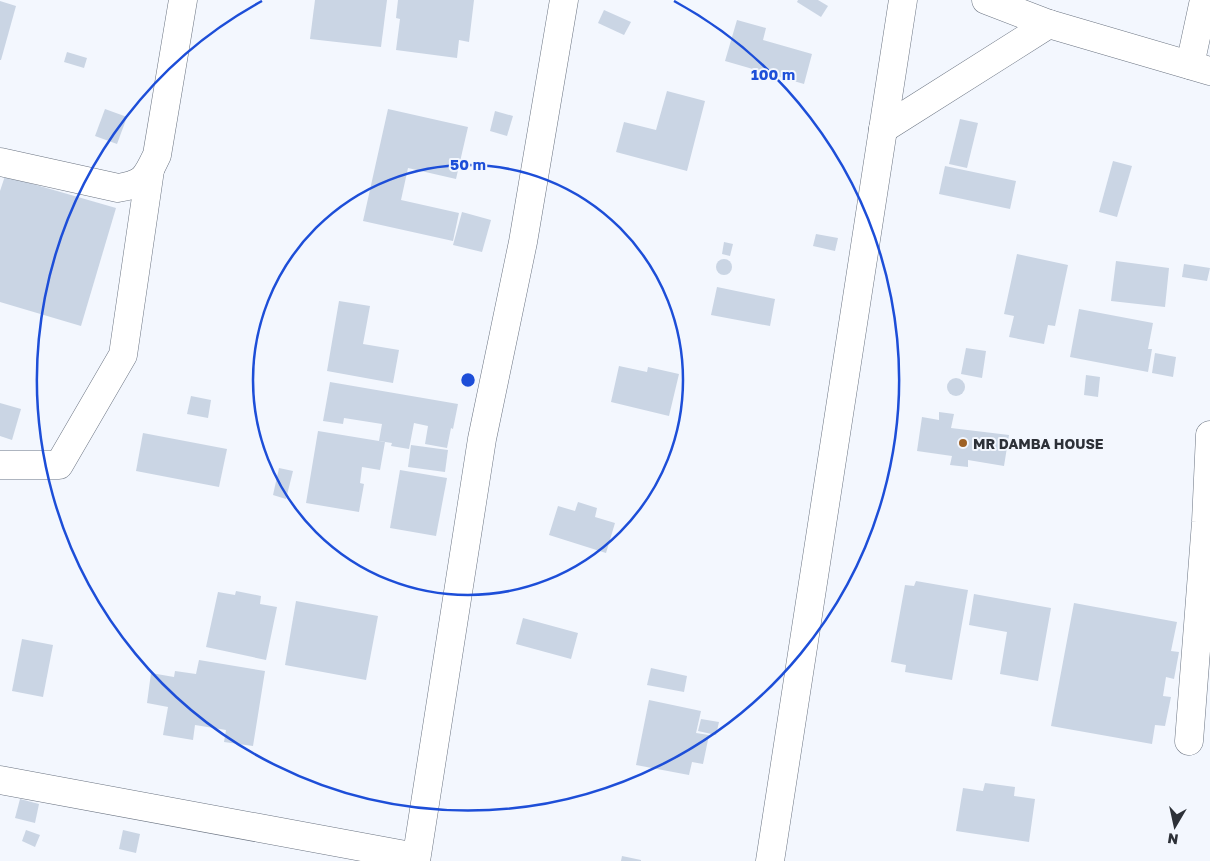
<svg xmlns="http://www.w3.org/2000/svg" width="1210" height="861" viewBox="0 0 1210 861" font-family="'Golos Text',sans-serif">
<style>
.building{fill:#cad5e4}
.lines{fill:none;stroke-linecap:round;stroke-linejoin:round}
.street-casing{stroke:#6b7482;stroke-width:29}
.street{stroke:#fff;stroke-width:28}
.ring{fill:none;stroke:#1d4ed8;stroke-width:2.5}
.poi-dot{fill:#9e6125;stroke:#f3f7fe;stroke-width:2}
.labels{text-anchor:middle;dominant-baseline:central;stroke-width:4;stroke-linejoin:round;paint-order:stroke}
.poi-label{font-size:14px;font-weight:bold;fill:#2d3138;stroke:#f3f7fe;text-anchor:start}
.centre{fill:#1d4ed8;stroke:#f3f7fe;stroke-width:2.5}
.ring-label{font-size:15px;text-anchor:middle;font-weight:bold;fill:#1d4ed8;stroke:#f3f7fe;stroke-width:4;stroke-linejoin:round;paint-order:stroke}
</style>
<rect width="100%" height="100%" fill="#f3f7fe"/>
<!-- building -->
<g class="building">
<path d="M315 0H387L381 47 310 39Z"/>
<path d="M398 0H474L469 42 459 40 457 58 396 50 400 19 396 18Z"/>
<path d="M798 0H818L828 6 821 17 797 2Z"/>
<path d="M0 1 16 6 1 60H0Z"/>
<path d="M604 10 631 22 624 35 598 23Z"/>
<path d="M737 20 766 28 763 40 812 54 804 84 725 61Z"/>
<path d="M67 52 87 58 84 68 64 62Z"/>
<path d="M667 91 705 101 687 171 616 152 624 122 656 130Z"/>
<path d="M105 109 127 117 117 144 95 136Z"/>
<path d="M388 109 468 127 456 179 408 168 401 200 459 213 453 241 363 221Z"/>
<path d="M495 111 513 116 507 136 490 131Z"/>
<path d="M960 119 978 123 967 168 949 164Z"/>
<path d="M1113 161 1132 166 1117 217 1099 212Z"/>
<path d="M945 166 1016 181 1010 209 939 194Z"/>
<path d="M5 176 116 208 81 326 0 302V191Z"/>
<path d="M462 212 491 220 482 252 453 245Z"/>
<path d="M816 234 838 238 835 251 813 246Z"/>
<path d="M724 242 733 244 730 256 722 254Z"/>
<path d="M1017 254 1068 265 1055 326 1048 325 1044 344 1009 337 1014 316 1004 314Z"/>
<circle cx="724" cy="267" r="8"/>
<path d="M1116 261 1169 268 1165 307 1111 301Z"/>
<path d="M1184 264 1210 268 1207 281 1182 277Z"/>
<path d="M717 287 775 299 770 326 711 315Z"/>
<path d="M339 301 370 306 363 344 399 350 393 383 327 371Z"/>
<path d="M1079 309 1153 323 1148 349H1152L1148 372 1070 357Z"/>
<path d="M966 348 986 351 982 378 961 374Z"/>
<path d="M1155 353 1176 357 1173 377 1152 373Z"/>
<path d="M619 366 647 372 648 367 679 374 669 416 611 402Z"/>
<path d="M1086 375 1100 377 1098 397 1084 395Z"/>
<circle cx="956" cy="387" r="9"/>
<path d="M330 382 458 404 453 429 451 428 447 448 425 444 428 426 414 423 409 449 391 446 392 443 379 441 382 424 344 418 343 424 323 421Z"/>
<path d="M191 396 211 400 208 418 187 414Z"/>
<path d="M0 403 21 409 12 440 0 436Z"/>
<path d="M939 412 954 414 951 428 1009 435 1004 466 968 460V467L950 465 952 456 917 451 922 417 939 420Z"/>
<path d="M318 431 385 442 380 470 362 467 360 483 364 484 359 512 306 503Z"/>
<path d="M143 433 227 449 219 487 136 471Z"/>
<path d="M411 445 448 450 445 472 408 467Z"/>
<path d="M279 468 293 471 286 499 273 495Z"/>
<path d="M400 470 447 478 436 536 390 528Z"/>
<path d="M578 502 597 508 595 517 615 523 606 553 549 535 558 506 575 511Z"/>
<path d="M916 581 968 590 952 680 905 672 906 665 891 662 905 585 914 586Z"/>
<path d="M236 591 261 596 260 604 277 607 266 660 206 647 218 592 235 595Z"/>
<path d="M974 594 1051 608 1038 681 1000 674 1007 632 969 625Z"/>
<path d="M296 601 378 616 366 680 285 665Z"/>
<path d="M1074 603 1177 622 1171 651 1179 652 1174 679 1166 677 1163 696 1171 697 1165 726 1155 725 1152 744 1051 726Z"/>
<path d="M523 618 578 633 571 659 516 644Z"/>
<path d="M22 639 53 645 43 697 12 691Z"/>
<path d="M199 660 265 671 253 746 224 742 226 730 195 725 193 740 163 735 168 707 147 703 151 673 174 677 175 671 196 674Z"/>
<path d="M651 668 687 676 684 692 647 685Z"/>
<path d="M649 700 701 711 696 733 709 735 703 764 692 762 689 775 636 765Z"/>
<path d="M701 719 719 722 716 735 698 731Z"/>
<path d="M985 783 1015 787 1014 796 1035 799 1029 842 956 831 963 788 983 791Z"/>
<path d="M20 799 39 804 35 823 15 818Z"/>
<path d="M26 830 40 835 35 847 22 841Z"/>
<path d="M123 830 140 834 136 853 119 849Z"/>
<path d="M622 856 641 860V861H621Z"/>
</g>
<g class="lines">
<!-- street casing -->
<g class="street-casing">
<g id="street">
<path d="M986 0 1049 24 1210 71"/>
<path d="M1190 65 1204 0"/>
<path d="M883 129 1049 24"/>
<path d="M0 162 118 188C144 184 146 178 157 155L183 0"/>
<path d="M0 465H59L123 355 150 170"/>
<path d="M1189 741 1206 522 1210 435"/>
<path d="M0 780 416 857"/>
<path d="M416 861 482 439 523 242 564 0"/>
<path d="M770 861 903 0"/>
</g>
</g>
<!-- street -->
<use href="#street" class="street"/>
</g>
<!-- distance rings -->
<g class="ring">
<circle cx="468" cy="380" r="215"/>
<path d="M674 1A431 431 0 1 1 262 1"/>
</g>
<!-- markers -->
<circle class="poi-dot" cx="963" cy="443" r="5"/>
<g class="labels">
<!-- poi labels -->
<g class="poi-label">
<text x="973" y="443">MR DAMBA HOUSE</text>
</g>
</g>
<circle cx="468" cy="380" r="8" class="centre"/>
<g class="ring-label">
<text x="773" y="80">100 m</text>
<text x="468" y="170">50 m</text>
</g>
<!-- north arrow -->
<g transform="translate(1175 826) rotate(189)" stroke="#f3f7fe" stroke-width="4" paint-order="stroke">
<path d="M0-4L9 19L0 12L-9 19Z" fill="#2d3138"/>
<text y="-8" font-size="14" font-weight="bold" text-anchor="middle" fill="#2d3138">N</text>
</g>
</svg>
